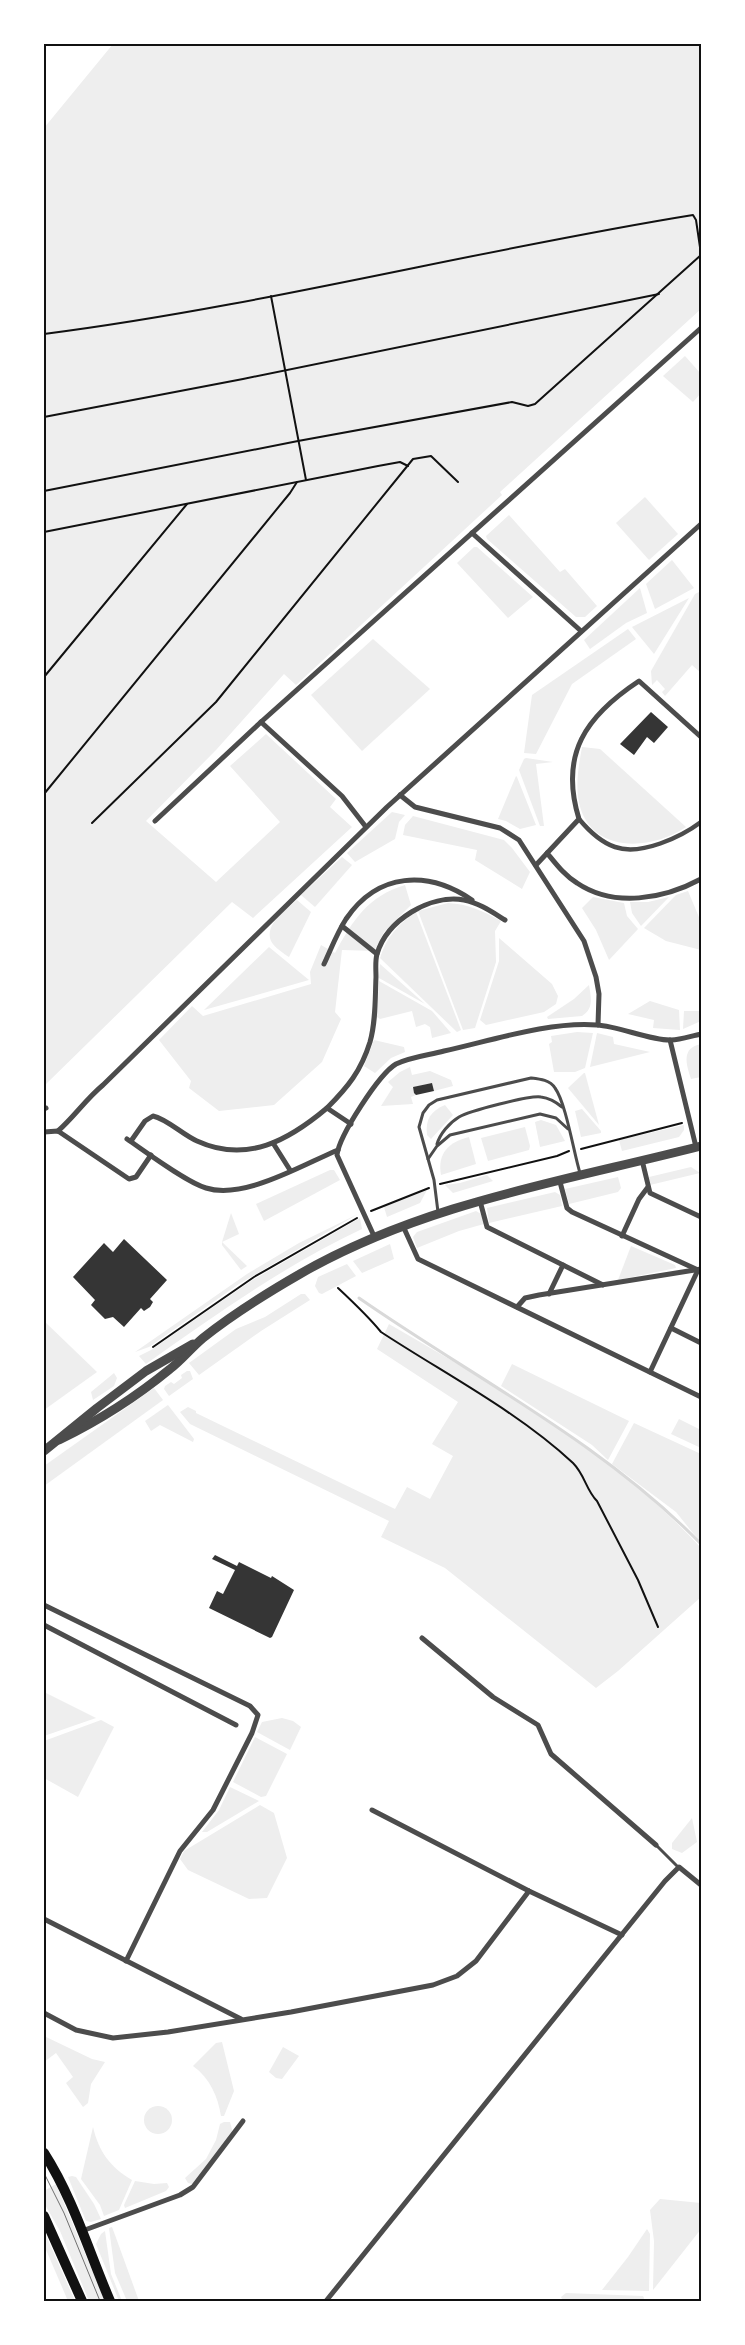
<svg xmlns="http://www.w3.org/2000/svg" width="745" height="2345" viewBox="0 0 745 2345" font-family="'Playfair Display',serif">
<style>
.green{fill:#eee}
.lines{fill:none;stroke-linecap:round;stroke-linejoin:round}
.stream{stroke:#d9d9d9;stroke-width:3}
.building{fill:#353535}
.path{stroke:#111;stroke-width:2}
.service{stroke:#4c4c4c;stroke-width:3}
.pedestrian{stroke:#4c4c4c;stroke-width:4.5}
.minor{stroke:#4c4c4c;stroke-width:5}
.tertiary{stroke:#4c4c4c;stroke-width:9}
.secondary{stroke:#111;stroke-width:10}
.tram{stroke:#707070;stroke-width:1}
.neatline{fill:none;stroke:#111;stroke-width:2}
</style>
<rect width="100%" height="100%" fill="#fff"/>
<!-- green -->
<g class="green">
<path d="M113 44H701V309L500 492 502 495 296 685 284 674 216 750 146 821 216 882 280 822 230 766 266 734 336 799 330 807 352 827 253 918 232 902 44 1086V128Z"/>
<path d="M685 356 701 374V393L693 402 663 376Z"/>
<path d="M645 497 678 534 649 560 616 523Z"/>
<path d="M509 515 560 572 565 569 597 606 585 617H576L487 539 486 536Z"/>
<path d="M474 547H477L533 597 508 618 457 563Z"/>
<path d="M672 560 694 588 655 609 646 584Z"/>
<path d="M640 588 647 613 626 623 590 649 584 640Z"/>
<path d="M701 591V673L692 665 665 696 662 692 665 689 657 680 652 685 651 671 695 594Z"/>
<path d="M689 598 654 654 632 627Z"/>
<path d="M628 629 636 639 572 684 536 754 524 753 532 695Z"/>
<path d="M373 639 430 689 362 751 311 695Z"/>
<path d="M582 747 600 749 686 827C649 852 586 854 578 797 576 780 579 764 582 747Z"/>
<path d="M526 758 553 762 536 764 544 826H540L519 770 524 759Z"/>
<path d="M516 776 517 777 536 825 520 829 506 821 498 819Z"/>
<path d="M392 812 405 815 399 822 395 839 355 862 347 853Z"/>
<path d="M413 816 504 840 512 848 530 872 522 889 475 860 477 850 403 835 405 825Z"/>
<path d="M342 857 352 865 315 907 301 895Z"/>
<path d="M405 885 411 905 384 932 374 951 342 950 335 1012 341 1019 322 1062 274 1105 219 1111 189 1088 191 1081 159 1040 192 1006 203 1016 311 984 310 972 321 945 335 953C353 920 368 896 405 885Z"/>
<path d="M688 891 701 922V950L666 941 644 928 676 895Z"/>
<path d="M593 897 624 903 627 916 638 929 609 960 596 930 582 908Z"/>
<path d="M669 897 641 926 632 913 630 902H648Z"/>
<path d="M297 900 311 912 289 957C283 953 274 947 271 941 264 924 287 909 297 900Z"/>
<path d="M448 903C468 904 483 911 501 921L495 931 496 962 475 1028 463 1030 418 911Z"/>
<path d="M416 912 461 1030 457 1032 380 958C386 938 398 924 416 912Z"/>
<path d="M499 938 552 984 558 996 556 1004 544 1012 486 1025 480 1020 499 961Z"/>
<path d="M269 947 309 980 204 1010Z"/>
<path d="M380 964 425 1004 379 978Z"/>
<path d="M379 981 432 1011 451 1033 432 1038 430 1027 425 1024 416 1027 412 1011 380 1019 377 1017Z"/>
<path d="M589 985C591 997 594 1009 582 1016L548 1019 547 1017 574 999Z"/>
<path d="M650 1001 679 1010 680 1030 653 1028 654 1020 628 1014Z"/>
<path d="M684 1011H701V1021L683 1029Z"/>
<path d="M577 1032 593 1033 585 1068 575 1072H554L549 1044 552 1042 551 1036Z"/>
<path d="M597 1033 613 1037 614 1044 650 1052 590 1067Z"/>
<path d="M374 1040 404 1047 405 1052 391 1058 375 1073 364 1066Z"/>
<path d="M701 1044V1077L691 1079C686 1064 681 1048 701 1044Z"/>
<path d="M410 1067 412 1075 430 1071 451 1080 453 1086 434 1091 432 1083 410 1088H413L416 1095 411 1097 413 1104 381 1106 393 1087 388 1082 400 1072Z"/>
<path d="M584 1073H585L599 1125 568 1088Z"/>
<path d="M445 1105 453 1115 431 1139 427 1135C425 1119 431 1111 445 1105Z"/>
<path d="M582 1109 601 1131V1133L581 1137 575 1111Z"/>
<path d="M541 1120 556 1125 565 1141 540 1147 535 1122Z"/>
<path d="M684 1125V1130L679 1137 622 1151 619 1140Z"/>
<path d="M525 1127 530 1146 529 1150 488 1161 481 1138Z"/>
<path d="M469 1137 476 1164 441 1175C437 1153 449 1142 469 1137Z"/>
<path d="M691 1167 700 1173 650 1185 649 1177Z"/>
<path d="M330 1170H334L340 1180 264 1221 256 1204Z"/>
<path d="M487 1175 493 1181 453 1193 445 1185 460 1183Z"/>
<path d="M618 1177 621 1188 618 1192 569 1204 565 1189Z"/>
<path d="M427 1190 420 1203 387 1217 384 1207Z"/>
<path d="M555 1192 560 1195 562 1206 489 1223 487 1208Z"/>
<path d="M476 1211 481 1214 484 1224 459 1231 417 1248 413 1237 417 1232Z"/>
<path d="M231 1213 239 1234 222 1242 247 1266 241 1270 222 1245V1242Z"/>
<path d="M358 1214 239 1284 149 1347 135 1352 247 1274 299 1243Z"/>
<path d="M360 1218 362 1229C284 1266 216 1314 146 1364L139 1356 151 1350 251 1281Z"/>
<path d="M390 1244 394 1259 362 1273 353 1261Z"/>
<path d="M631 1246 675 1265 676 1268 618 1280Z"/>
<path d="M347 1264 356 1276 322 1294 319 1293 315 1286 318 1277Z"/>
<path d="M301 1294H305L310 1300 261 1331 199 1375 189 1363 236 1329 265 1317Z"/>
<path d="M44 1321 97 1372 44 1410Z"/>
<path d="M389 1324C499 1388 615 1454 701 1548V1597L618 1671 596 1688 445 1568 381 1537 389 1521 190 1424 180 1412 188 1407 196 1411V1413L395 1509 407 1487 430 1499 453 1456 432 1444 458 1402 377 1349Z"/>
<path d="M512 1364 629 1421 608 1460 592 1445 501 1386Z"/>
<path d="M187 1371H190L193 1379 169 1396 164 1389 165 1386 171 1382 174 1384 182 1378 181 1375Z"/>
<path d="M114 1373 117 1378 114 1386 93 1400 91 1392Z"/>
<path d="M154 1388 163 1400 44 1486V1466Z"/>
<path d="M168 1405 194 1439 193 1442 160 1425 151 1431 145 1421Z"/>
<path d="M679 1419 701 1430V1448L671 1434Z"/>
<path d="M634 1423 701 1454V1543L676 1512 612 1464Z"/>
<path d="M44 1692 96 1718 44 1736Z"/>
<path d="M282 1718 293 1721 301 1727 290 1750 257 1732 262 1722Z"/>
<path d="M101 1720 114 1727 78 1797 44 1778V1741Z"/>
<path d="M255 1737 287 1754 266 1796 261 1797 233 1782Z"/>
<path d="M230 1787 259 1801 207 1832H202L219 1810Z"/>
<path d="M260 1805 274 1813 287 1858 267 1898 249 1899 188 1870 180 1859 184 1851Z"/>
<path d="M692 1818 697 1842 682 1853 672 1849V1843Z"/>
<path d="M44 2036 92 2059 105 2062 91 2084 88 2103 83 2107 66 2083 73 2077 56 2053 44 2062Z"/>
<path d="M222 2042 234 2091 224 2116H221C218 2097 210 2078 193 2066L216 2043Z"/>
<path d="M283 2047 299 2056 282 2079 276 2078 269 2072Z"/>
<circle cx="158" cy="2120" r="14"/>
<path d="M224 2122H230L233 2133 192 2184 188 2183 185 2178 206 2159 216 2140 220 2124Z"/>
<path d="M93 2127C99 2152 110 2167 132 2180L119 2210 104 2216 100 2205 81 2179Z"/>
<path d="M72 2176 76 2177 94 2204 101 2219 91 2222 86 2221 68 2177Z"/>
<path d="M135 2181 154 2184 167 2183 169 2187 166 2191 125 2208 124 2205Z"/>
<path d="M56 2184 105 2301H89L60 2231 44 2203V2191Z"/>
<path d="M660 2199 701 2203V2229L653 2290 654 2241 650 2210Z"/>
<path d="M112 2227 115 2235 139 2301H127L115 2273 109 2228Z"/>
<path d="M647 2229 650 2234 649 2291 602 2290 628 2257Z"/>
<path d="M44 2231 75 2301H68L44 2245Z"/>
<path d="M105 2231 111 2274 122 2301H119L96 2244 101 2234Z"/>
<path d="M566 2293 643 2296 644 2298 643 2301H563L561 2297Z"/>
</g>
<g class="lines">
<!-- stream -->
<path class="stream" d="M359 1298C474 1378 603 1443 701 1544"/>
</g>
<!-- building -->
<g class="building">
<path d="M651 712 668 727 654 743 647 737 634 755 620 744Z"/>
<path d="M432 1083 434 1091 416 1095 414 1093 413 1087Z"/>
<path d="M124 1239 167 1280 150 1299 153 1302 150 1307 144 1311 141 1308 124 1327 113 1317 105 1319 91 1305 95 1300 73 1277 104 1243 113 1252Z"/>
<path d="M215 1555 237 1566 239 1562 271 1578 272 1576 294 1590 272 1637 270 1638 209 1608 217 1591 223 1594 235 1570 212 1559Z"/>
</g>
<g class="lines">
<!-- path -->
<g class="path">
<path d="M271 296 306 480"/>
<path d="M44 334C262 306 476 250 693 215L696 220 701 254"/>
<path d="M44 417 243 379 659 294"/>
<path d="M44 491 298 441 512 402 528 406 535 404 701 255"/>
<path d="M44 532 378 466 400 462 408 466"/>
<path d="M44 677 187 504"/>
<path d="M44 794 290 493 297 482"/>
<path d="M92 823 216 702 413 459 431 456 458 482"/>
<path d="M581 1149 682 1123"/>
<path d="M440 1184 557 1156 569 1151"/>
<path d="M371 1211 429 1188"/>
<path d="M338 1288C353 1302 368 1316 381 1332 445 1374 517 1411 573 1463 585 1475 586 1490 597 1501L638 1580 658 1627"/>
<path d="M153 1347 254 1277 357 1218"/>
</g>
<!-- service -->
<g class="service">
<path d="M437 1144C440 1134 449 1123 459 1117 469 1111 530 1095 541 1097 549 1098 556 1102 562 1107"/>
<path d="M428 1159 437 1146 450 1135 540 1114 556 1118 568 1129"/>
<path d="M438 1212 434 1180 419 1127 423 1113 429 1105 437 1100 531 1078C540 1079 550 1080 555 1088 566 1103 574 1154 580 1173"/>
<path d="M656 1845 678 1867"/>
</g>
<!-- pedestrian -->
<path class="pedestrian" d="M579 819C589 831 600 842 615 847 641 856 681 837 701 822"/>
<!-- minor -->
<g class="minor">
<path d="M472 533 581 631"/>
<path d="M261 722 342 796 366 827"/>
<path d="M400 795 415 807 500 828 519 840 584 941 596 977 599 994 598 1025"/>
<path d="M155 821 261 722 701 328"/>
<path d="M547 853C556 864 565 876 577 883 614 908 664 899 701 879"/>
<path d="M536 865 579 819C559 754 586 716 639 681L701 737"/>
<path d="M342 926 377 954"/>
<path d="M324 964C331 949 337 933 346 919 378 872 428 870 472 900"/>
<path d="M670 1040 696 1147"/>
<path d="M44 1109 46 1108"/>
<path d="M351 1124 327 1108C348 1087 361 1071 370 1042 376 1021 375 998 376 977 376 970 375 961 377 954 387 920 430 894 464 900 479 903 492 912 505 920"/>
<path d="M58 1131C74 1117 86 1099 103 1085L387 807 701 524"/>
<path d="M44 1132 58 1131 129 1179 136 1177 151 1155"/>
<path d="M127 1139C146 1152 186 1182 206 1188 244 1200 302 1165 338 1150"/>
<path d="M131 1141 145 1121 153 1116C167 1119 183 1135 197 1141 247 1164 289 1140 327 1108"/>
<path d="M273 1143 290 1170"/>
<path d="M642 1160 650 1193 701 1217"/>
<path d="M560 1182 567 1208 572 1212 698 1270 650 1372"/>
<path d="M480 1201 487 1227 603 1285"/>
<path d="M403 1226 418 1259 701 1397"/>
<path d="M374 1236 337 1155C339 1136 379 1074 396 1064 410 1057 429 1055 444 1051 490 1041 550 1021 597 1025 618 1026 652 1041 671 1040 681 1040 691 1036 701 1034"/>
<path d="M622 1236 639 1199 648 1187"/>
<path d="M549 1294 563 1265"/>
<path d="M517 1307 525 1298 539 1295 701 1269"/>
<path d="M671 1328 701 1343"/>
<path d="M44 1605 250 1706 258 1715 252 1733 213 1810 180 1851 126 1961"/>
<path d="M44 1625 236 1725"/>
<path d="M422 1638 493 1697 538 1725 551 1754 656 1845"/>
<path d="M372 1810 529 1891 622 1935"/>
<path d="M44 1919 241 2019"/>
<path d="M44 2013 76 2030 113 2038 168 2032 291 2012 433 1985 457 1976 476 1961 529 1891"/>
<path d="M82 2231 180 2195 193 2187 243 2121"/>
<path d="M326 2301 665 1881 679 1867 701 1885"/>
</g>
<!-- tertiary -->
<g class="tertiary">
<path d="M59 1440C98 1421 136 1397 170 1369 182 1360 191 1348 203 1338 233 1314 267 1293 300 1274 423 1203 565 1181 701 1146"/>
<path d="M44 1451 97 1408 146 1371 193 1344"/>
</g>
<!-- secondary -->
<g class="secondary">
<path d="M44 2153C73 2198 89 2252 110 2301"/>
<path d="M44 2216 82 2301"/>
</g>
<!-- tram -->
<path class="tram" d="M44 2173 64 2213 100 2301"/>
</g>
<!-- border -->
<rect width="745" height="2345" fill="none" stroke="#ffffff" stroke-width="90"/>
<rect x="45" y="45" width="655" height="2255" class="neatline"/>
</svg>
